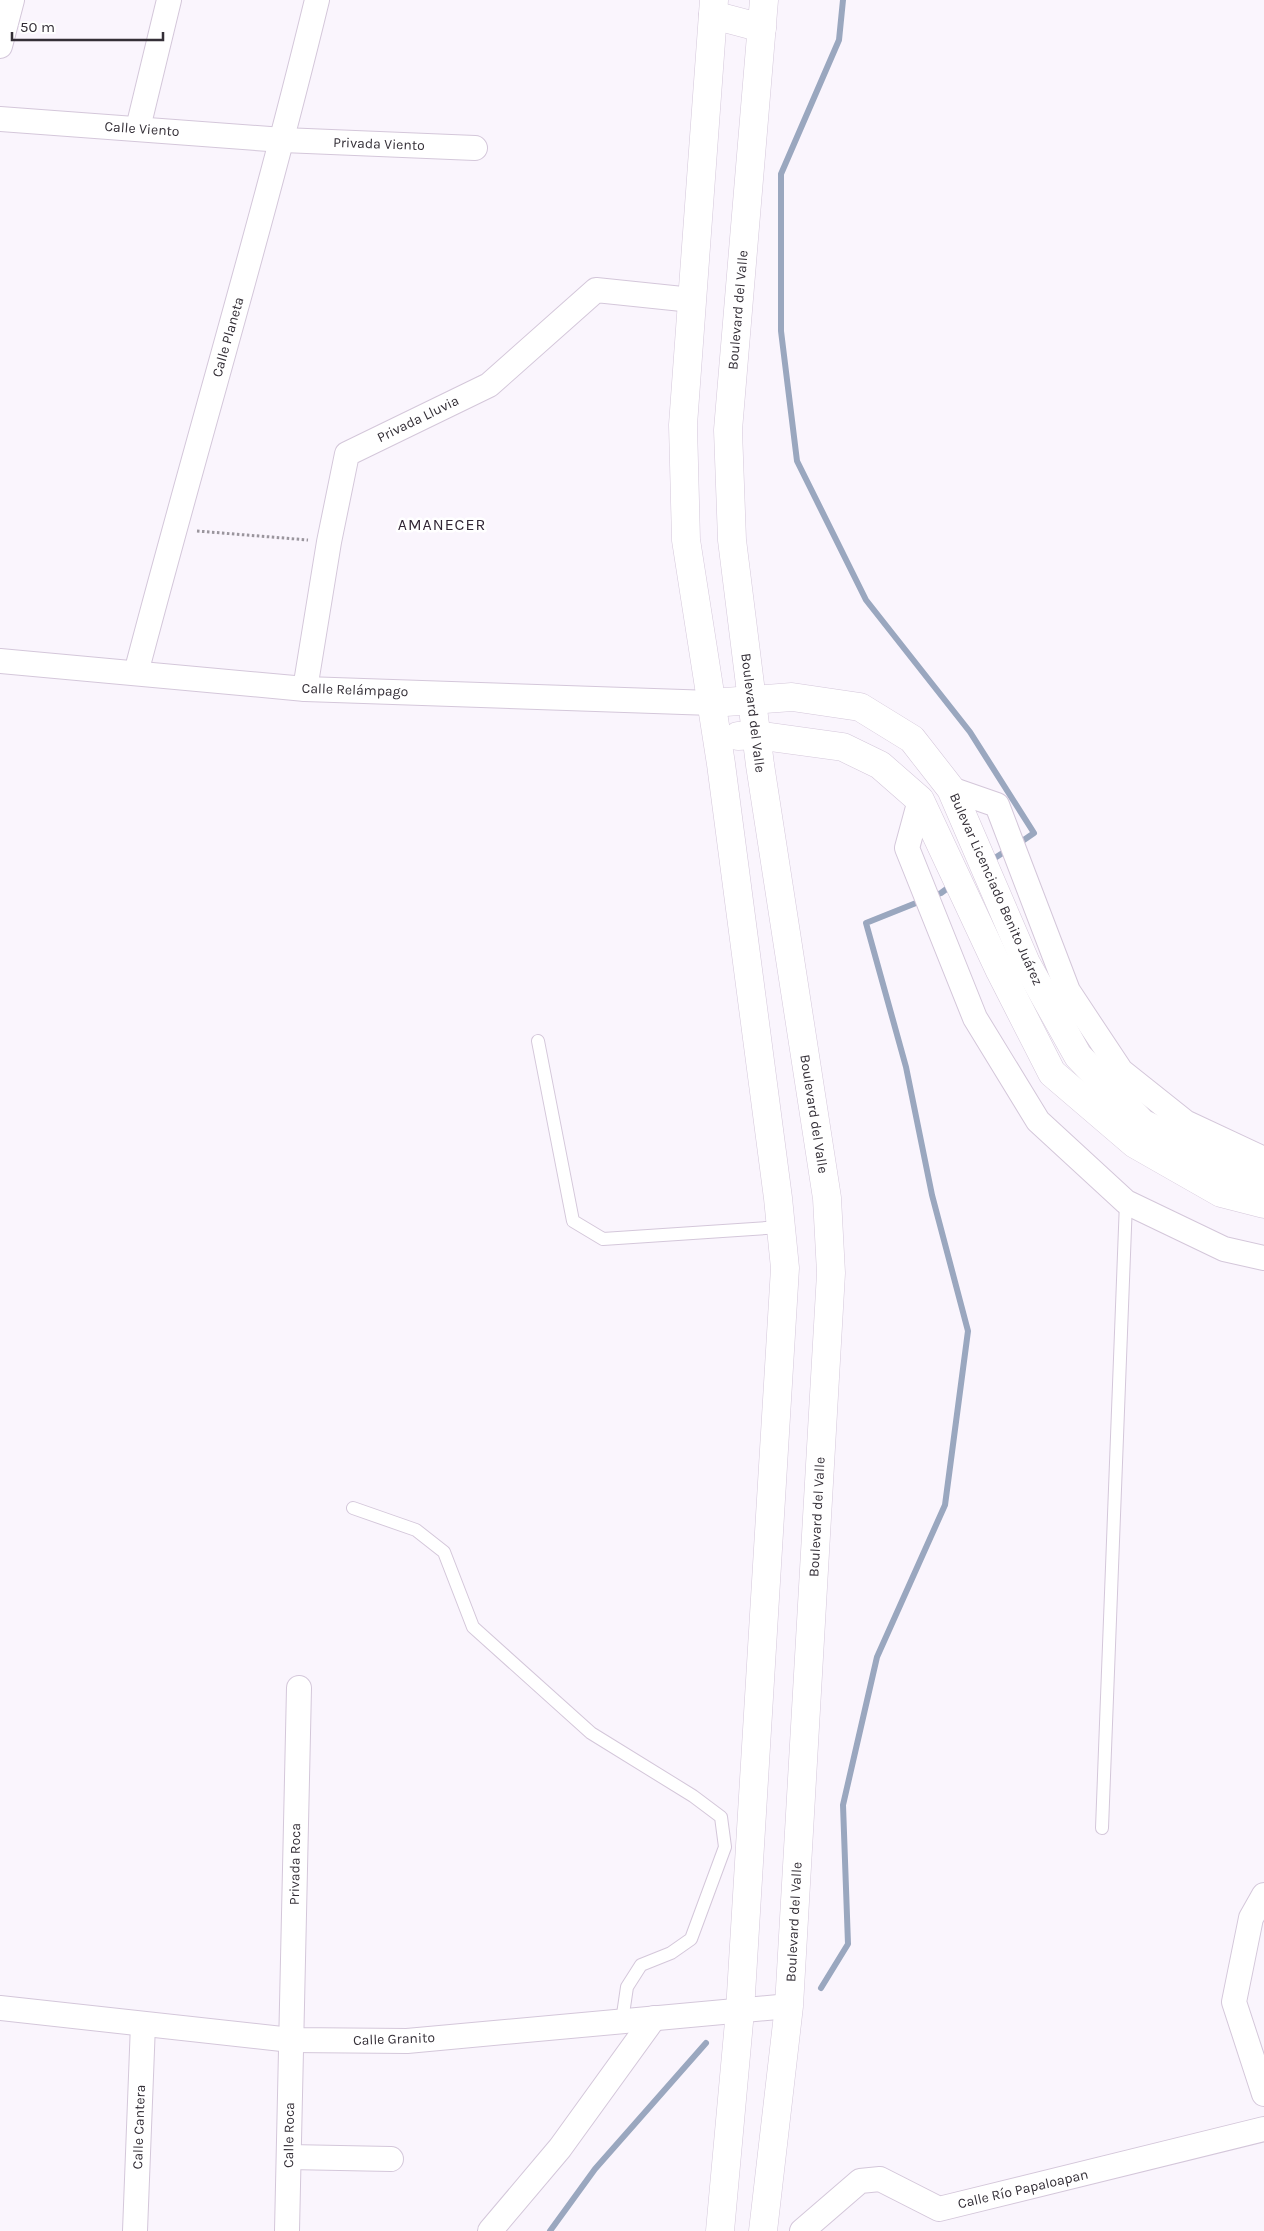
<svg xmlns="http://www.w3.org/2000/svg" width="1264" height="2231" viewBox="0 0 1264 2231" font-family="Karla,sans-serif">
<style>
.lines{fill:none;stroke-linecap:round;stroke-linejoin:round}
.stream{stroke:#9aa7bf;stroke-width:6}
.lane-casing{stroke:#d4c7da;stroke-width:14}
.street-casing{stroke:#d4c7da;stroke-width:26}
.secondary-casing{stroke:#d4c7da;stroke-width:29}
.path{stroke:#9a959d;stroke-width:3;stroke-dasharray:2.5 2.5;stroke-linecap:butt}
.lane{stroke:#fff;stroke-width:12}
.street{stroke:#fff;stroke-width:24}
.secondary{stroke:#fff;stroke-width:28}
.labels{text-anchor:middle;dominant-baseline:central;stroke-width:5;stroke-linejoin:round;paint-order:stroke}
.street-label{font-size:14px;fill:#342f37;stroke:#fff}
.quarter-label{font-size:16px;letter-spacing:1px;fill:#302534;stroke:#fff}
</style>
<rect width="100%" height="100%" fill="#faf5fd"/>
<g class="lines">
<!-- stream -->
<g class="stream">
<path d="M843 0 839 40 781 174V331L797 461 866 600 970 732 1034 833 1018 844"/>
<path d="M990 861 1009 849"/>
<path d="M821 1988 848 1944 843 1805 877 1657 945 1505 968 1331 932 1195 906 1067 866 923 941 893 952 885"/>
<path d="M550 2231 595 2169 706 2043"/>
</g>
<!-- lane casing -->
<g class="lane-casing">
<g id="lane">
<path d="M538 1041 573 1221 603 1239 781 1227"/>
<path d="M353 1508 416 1530 444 1552 473 1627 591 1733 693 1796 721 1817 725 1847 691 1939 671 1953 641 1965 627 1987 622 2021"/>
<path d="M1102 1828 1126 1202"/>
</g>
</g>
<!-- street casing -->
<g class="street-casing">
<g id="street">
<path d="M0 46 12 0"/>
<path d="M0 119 283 140 475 148"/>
<path d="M138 128 169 0"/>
<path d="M0 661 305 689 712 703"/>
<path d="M136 673C195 448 262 226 317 0"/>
<path d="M305 689 329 542 347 454 489 385 596 290 692 300"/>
<path d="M951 789 997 805 1068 991 1121 1071 1185 1122 1264 1159"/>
<path d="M920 800 907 848 975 1018 1038 1121 1126 1202 1224 1249 1264 1258"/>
<path d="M1264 1895 1251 1918 1234 2002 1264 2094"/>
<path d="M0 2008 291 2040 407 2041 789 2006"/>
<path d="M289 2157 391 2159"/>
<path d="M135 2231 143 2024"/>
<path d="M287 2231 299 1688"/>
<path d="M490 2231 560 2148 654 2018"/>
<path d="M802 2231 860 2181 880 2179 939 2209 1264 2129"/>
</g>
</g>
<!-- secondary casing -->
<g class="secondary-casing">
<g id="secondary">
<path d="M714 0 683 425 686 540 721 764 778 1198 785 1268 740 2011 720 2231"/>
<path d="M713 15 762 28"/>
<path d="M712 703 792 697 860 707 912 739 951 789 1026 963 1078 1056 1142 1123 1232 1168 1264 1178"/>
<path d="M738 736 756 735 843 747 880 765 920 800 1000 971 1052 1073 1135 1144 1221 1193 1264 1204"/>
<path d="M763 2231 789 2006 831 1273 827 1198 760 765 732 540 728 430 764 0"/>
</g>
</g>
<!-- path -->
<path class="path" d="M197 531 308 540"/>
<!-- lane -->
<use href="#lane" class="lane"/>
<!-- street -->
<use href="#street" class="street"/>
<!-- secondary -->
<use href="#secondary" class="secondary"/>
</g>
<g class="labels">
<!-- street labels -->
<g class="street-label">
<text transform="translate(142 129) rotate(4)">Calle Viento</text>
<text transform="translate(379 144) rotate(2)">Privada Viento</text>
<text transform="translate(738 310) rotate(-85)">Boulevard del Valle</text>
<text transform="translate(228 337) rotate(-74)">Calle Planeta</text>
<text transform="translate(418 419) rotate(-26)">Privada Lluvia</text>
<text transform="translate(355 690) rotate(2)">Calle Relámpago</text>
<text transform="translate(753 713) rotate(83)">Boulevard del Valle</text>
<text transform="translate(996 889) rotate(66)">Bulevar Licenciado Benito Juárez</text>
<text transform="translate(814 1114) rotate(81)">Boulevard del Valle</text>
<text transform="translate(817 1517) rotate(-87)">Boulevard del Valle</text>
<text transform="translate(295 1864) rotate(-89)">Privada Roca</text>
<text transform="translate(794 1922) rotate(-87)">Boulevard del Valle</text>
<text transform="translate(394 2039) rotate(-2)">Calle Granito</text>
<text transform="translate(139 2127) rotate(-88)">Calle Cantera</text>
<text transform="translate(289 2135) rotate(-89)">Calle Roca</text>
<text transform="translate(1023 2189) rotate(-13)">Calle Río Papaloapan</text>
</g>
<!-- quarter labels -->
<g class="quarter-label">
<text x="442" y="524">AMANECER</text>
</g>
</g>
<!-- scale -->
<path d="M12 32v8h151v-8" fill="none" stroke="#342f37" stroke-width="2.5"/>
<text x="20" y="32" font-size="15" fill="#342f37" stroke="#ffffff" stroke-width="4" paint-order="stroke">50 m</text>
</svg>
